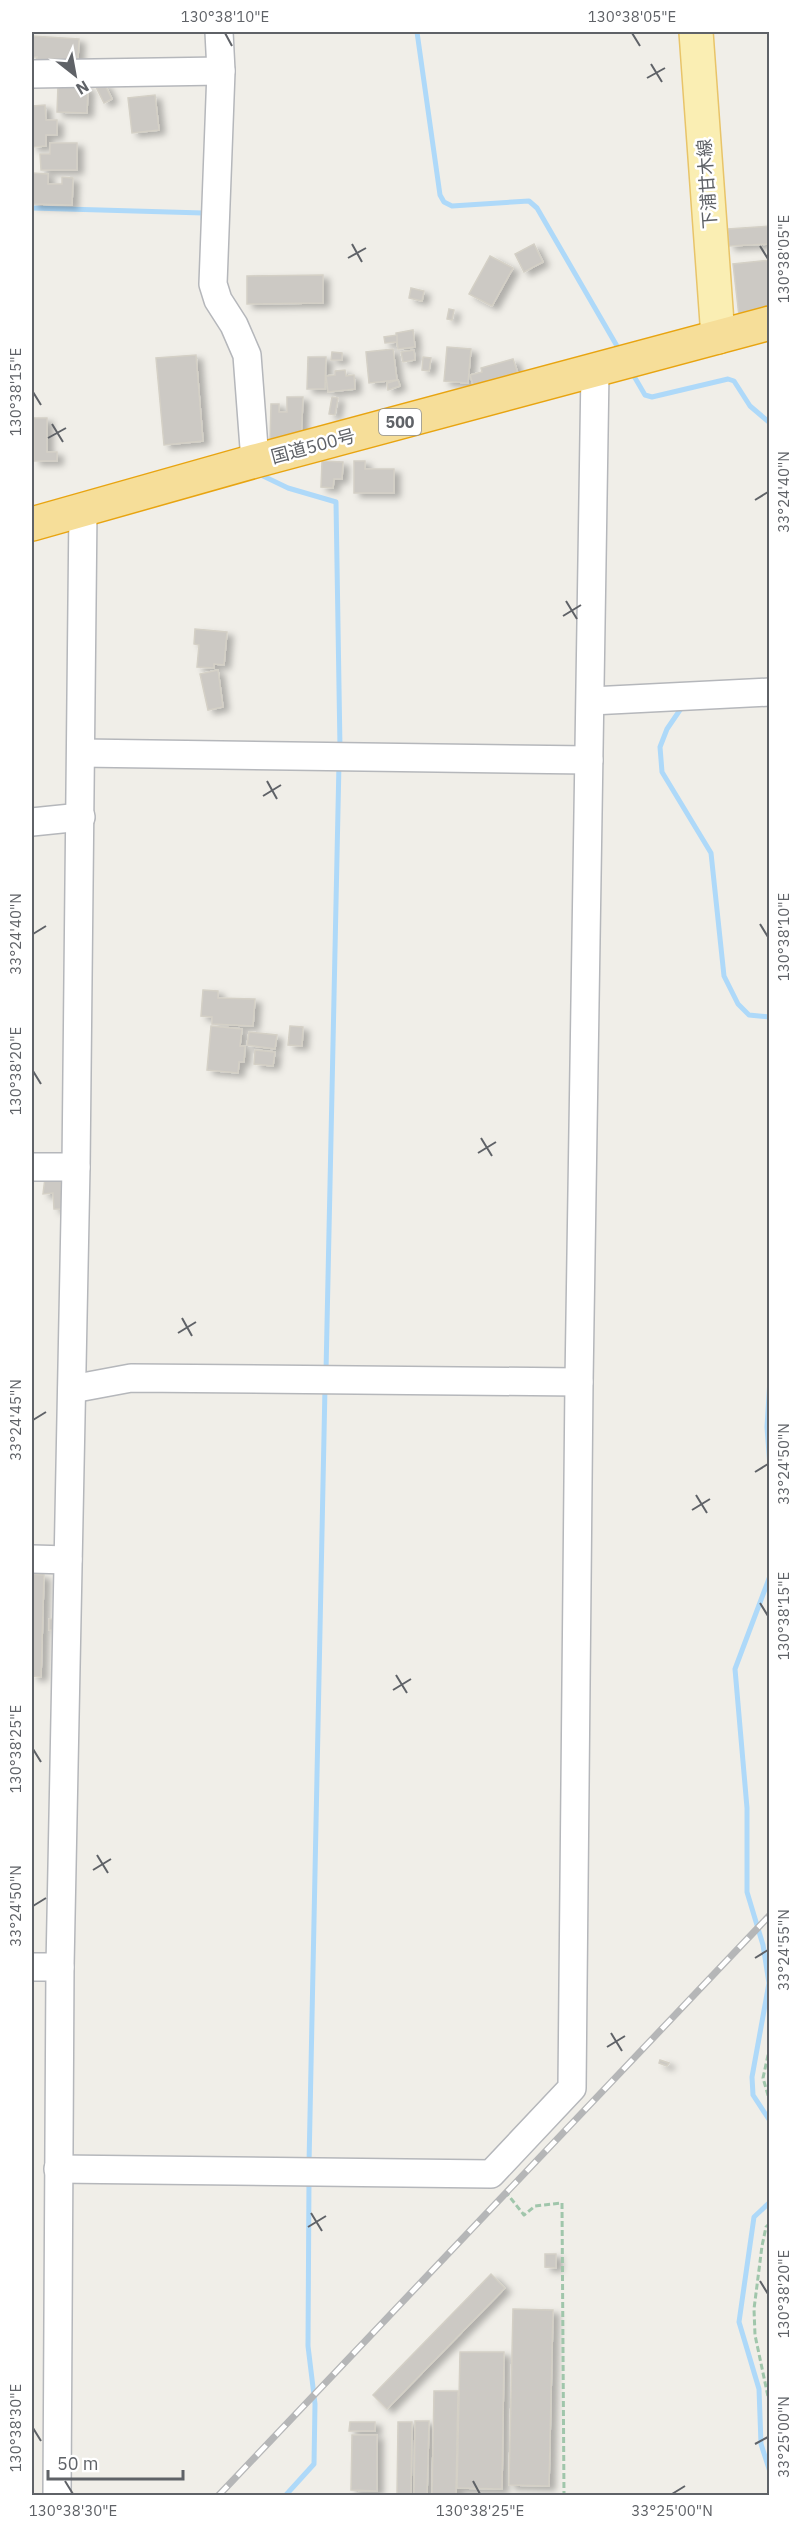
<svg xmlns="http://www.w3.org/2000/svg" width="801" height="2527" viewBox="0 0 801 2527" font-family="'IBM Plex Sans','Noto Sans JP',sans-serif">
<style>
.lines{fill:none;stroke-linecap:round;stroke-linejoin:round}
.stream{stroke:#aed9f9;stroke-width:5}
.building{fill:#ccc9c4;stroke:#d4d0c6;stroke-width:1.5;filter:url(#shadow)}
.minor-casing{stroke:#b5b7bb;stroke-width:30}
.major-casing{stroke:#e8c469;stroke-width:36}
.highway-casing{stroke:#e8a410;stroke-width:36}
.path{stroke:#a0c6ab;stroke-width:3;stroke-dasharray:6 3;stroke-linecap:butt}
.minor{stroke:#fff;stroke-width:27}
.major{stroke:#faeeb3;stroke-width:33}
.highway{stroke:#f6de99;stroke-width:33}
.rail-casing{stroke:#b5b6b7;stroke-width:7}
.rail{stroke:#fff;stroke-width:4.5;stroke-dasharray:14;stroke-linecap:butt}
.ticks{fill:none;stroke:#5f6267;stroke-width:2}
.labels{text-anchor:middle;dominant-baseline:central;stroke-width:5;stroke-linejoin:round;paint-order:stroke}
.shield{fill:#fff;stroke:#8f9195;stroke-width:1.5}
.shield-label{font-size:16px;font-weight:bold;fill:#5f6267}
.street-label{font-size:18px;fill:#5f6267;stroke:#fff}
.neatline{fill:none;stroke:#5f6267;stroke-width:2}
.ticks-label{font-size:15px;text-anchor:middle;fill:#5f6267}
</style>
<defs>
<filter id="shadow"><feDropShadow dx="6" dy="4" stdDeviation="3" flood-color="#0004"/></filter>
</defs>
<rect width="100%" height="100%" fill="#f0eee8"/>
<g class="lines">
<!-- stream -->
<g class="stream">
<path d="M417 32 440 195 444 202 452 206 529 201 537 208 621 353"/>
<path d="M32 208 203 213V219"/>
<path d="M631 371 645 395 652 397 728 379 734 381 750 406 770 423"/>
<path d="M261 475 288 488 336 502 340 748"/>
<path d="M682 707 667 729 660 747 662 772 711 853 724 976 738 1004 749 1015 770 1017"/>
<path d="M326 1372 339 763"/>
<path d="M770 1379 767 1427 770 1467"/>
<path d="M770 1576 735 1669 747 1808V1892L763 1945 769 1983 752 2077 753 2095 770 2121"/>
<path d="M309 2164 325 1387"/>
<path d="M770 2202 754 2217 739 2322 759 2389 761 2444 770 2472"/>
<path d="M285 2496 314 2464 315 2404 308 2346 309 2179"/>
</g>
</g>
<!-- building -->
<g class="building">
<path d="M32 36 79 39 78 59H67V66L36 64 37 57H32Z"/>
<path d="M104 83 112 99 104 103 96 87Z"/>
<path d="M58 85 88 87 87 113 57 112Z"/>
<path d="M155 95 159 130 132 133 128 98Z"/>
<path d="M45 105 46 120H57V135H46V146L32 147V106Z"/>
<path d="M50 143H77V170H41L40 154H50Z"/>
<path d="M32 173 48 174V184H62V177L73 178 72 205 32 204Z"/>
<path d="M770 226V244L729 246 728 229Z"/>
<path d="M534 244 543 262 524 272 515 254Z"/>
<path d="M490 256 513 268 492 306 469 294Z"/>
<path d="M770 260 769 312 739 316 733 264Z"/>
<path d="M323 275V303L247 304V276Z"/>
<path d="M411 288 424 291 422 301 409 298Z"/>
<path d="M449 309 454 310 452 320 447 319Z"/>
<path d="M413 330 415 347 398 349 396 333Z"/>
<path d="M397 335V342L385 343 384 337Z"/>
<path d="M447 347 471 349 468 383 444 381Z"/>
<path d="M393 349 397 380 369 383 366 352Z"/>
<path d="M414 350 415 360 403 362 401 352Z"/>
<path d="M332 352 342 353V360H331Z"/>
<path d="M196 355 203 441 164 445 156 358Z"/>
<path d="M308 357H326L325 389H307Z"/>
<path d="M423 357 431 358 429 371 422 370Z"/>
<path d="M513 359 519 376 476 394 470 375 482 372 481 368Z"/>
<path d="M345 370 346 376 354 375 355 389 328 392 326 376 335 375V371Z"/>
<path d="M398 380 400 386 388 390 387 383Z"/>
<path d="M287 397H303L301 442 270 441 271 404H279V412H287Z"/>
<path d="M332 397 338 398 335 415 329 414Z"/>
<path d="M34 418H47V452H57V461H34Z"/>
<path d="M322 461 343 462 342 479H334L333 488 321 487Z"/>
<path d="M354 461H365V469H394V493H354Z"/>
<path d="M195 629 227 632 224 665 214 664V668L197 667 199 645 194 644Z"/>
<path d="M218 670 223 707 208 710 200 674Z"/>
<path d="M203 990 218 991V998L255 999 253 1026 212 1024V1017L201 1016Z"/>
<path d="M211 1026 242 1029 240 1046H245L244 1062H239L238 1073 207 1070Z"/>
<path d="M290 1026 303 1027 302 1046 288 1045Z"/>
<path d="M249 1032 277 1035 275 1049 247 1045Z"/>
<path d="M255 1050 275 1052 273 1066 254 1064Z"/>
<path d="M61 1177 62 1209H54L53 1193 43 1194 45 1178Z"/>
<path d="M32 1574 44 1575 41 1677 32 1676Z"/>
<path d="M49 1619H56L55 1630H49Z"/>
<path d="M660 2060 669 2063 667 2066 659 2063Z"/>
<path d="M545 2254H556V2268L545 2267Z"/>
<path d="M491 2274 505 2288 387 2409 373 2395Z"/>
<path d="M513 2309 553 2310 549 2486 509 2485Z"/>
<path d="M460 2352H504L502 2489 457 2488Z"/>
<path d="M434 2391H458L456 2496H432Z"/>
<path d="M415 2421H429L427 2496H414Z"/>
<path d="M350 2422H375V2431H349Z"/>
<path d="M398 2422H412L411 2496H397Z"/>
<path d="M352 2435H377V2491L351 2490Z"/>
</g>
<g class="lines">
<!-- minor casing -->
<g class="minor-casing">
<g id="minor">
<path d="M219 32 221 71 213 284 218 300 234 325 247 355 255 461"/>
<path d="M32 74 221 71"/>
<path d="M591 701 770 692"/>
<path d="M81 753 589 760"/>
<path d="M32 822 81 817"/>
<path d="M32 1167H76"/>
<path d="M72 1389 131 1378 579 1382"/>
<path d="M32 1559 68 1560"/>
<path d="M32 1967H60"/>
<path d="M58 2169 491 2174 572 2088 579 1382 595 371"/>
<path d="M57 2496 60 1967 76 1167 83 509"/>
</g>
</g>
<!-- major casing -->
<g class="major-casing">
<path id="major" d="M696 32 718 337"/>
</g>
<!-- highway casing -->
<g class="highway-casing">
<path id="highway" d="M32 524 255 461 770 323"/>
</g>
<!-- path -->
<g class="path">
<path d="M770 2046 763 2078 770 2102"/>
<path d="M505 2191 524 2215 535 2206 562 2203 564 2496"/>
<path d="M770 2223 766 2227 762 2246 754 2309 755 2335 770 2406"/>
</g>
<!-- minor -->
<use href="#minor" class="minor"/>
<!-- major -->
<use href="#major" class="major"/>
<!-- highway -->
<use href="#highway" class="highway"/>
<!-- rail casing -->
<g class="rail-casing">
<path id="rail" d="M218 2496 770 1915"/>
</g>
<!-- rail -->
<use href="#rail" class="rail"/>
</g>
<!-- ticks -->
<path class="ticks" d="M225 33 232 46M632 33 640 46M651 64 662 82M647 78 665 68M352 244 362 262M760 246 768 259M348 258 366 248M33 392 41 405M52 424 63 442M48 438 66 428M755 500 768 492M566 601 577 619M563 616 581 605M267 781 277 799M263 796 281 785M760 924 768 937M33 934 46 926M33 1071 41 1084M481 1138 492 1156M478 1153 496 1142M182 1318 192 1336M178 1333 196 1322M33 1420 46 1412M755 1472 768 1464M696 1495 707 1513M692 1510 710 1499M760 1603 768 1616M396 1675 407 1693M393 1690 411 1679M33 1749 41 1762M97 1855 108 1873M93 1870 111 1859M33 1906 46 1898M755 1958 768 1950M611 2033 622 2051M607 2047 625 2036M311 2213 322 2231M308 2227 326 2216M760 2281 768 2294M33 2428 41 2441M755 2444 768 2437M65 2481 73 2494M473 2481 480 2494M672 2494 685 2486"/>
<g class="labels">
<!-- shield labels -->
<rect class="shield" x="379" y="409" width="42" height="26" rx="4.5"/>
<g class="shield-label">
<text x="400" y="422">500</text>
</g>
<!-- street labels -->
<g class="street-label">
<text transform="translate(707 184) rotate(-94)">下浦甘木線</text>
<text transform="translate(313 446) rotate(-15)">国道500号</text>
</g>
</g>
<!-- border -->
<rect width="801" height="2527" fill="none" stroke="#ffffff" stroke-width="66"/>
<!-- north arrow -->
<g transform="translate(75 75) rotate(149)" stroke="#ffffff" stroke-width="4.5" paint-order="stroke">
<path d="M0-4.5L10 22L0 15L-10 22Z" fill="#5f6267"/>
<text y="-9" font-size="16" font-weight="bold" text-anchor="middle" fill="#5f6267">N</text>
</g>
<!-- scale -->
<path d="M48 2470v9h135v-9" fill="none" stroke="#5f6267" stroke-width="3"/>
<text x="57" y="2470" font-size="18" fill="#5f6267" stroke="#ffffff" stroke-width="4.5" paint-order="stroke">50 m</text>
<rect x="33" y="33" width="735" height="2461" class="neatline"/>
<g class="ticks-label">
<text x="225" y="22">130°38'10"E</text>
<text x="632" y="22">130°38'05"E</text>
<text transform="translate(784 259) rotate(-90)" y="5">130°38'05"E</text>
<text transform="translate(16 392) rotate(-90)" y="5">130°38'15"E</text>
<text transform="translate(784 492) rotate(-90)" y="5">33°24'40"N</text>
<text transform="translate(16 934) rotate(-90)" y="5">33°24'40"N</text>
<text transform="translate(784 937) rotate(-90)" y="5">130°38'10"E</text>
<text transform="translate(16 1071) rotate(-90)" y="5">130°38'20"E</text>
<text transform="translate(16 1420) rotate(-90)" y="5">33°24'45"N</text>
<text transform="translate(784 1464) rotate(-90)" y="5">33°24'50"N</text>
<text transform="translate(784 1616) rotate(-90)" y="5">130°38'15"E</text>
<text transform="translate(16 1749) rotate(-90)" y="5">130°38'25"E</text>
<text transform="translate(16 1906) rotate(-90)" y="5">33°24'50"N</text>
<text transform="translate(784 1950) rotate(-90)" y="5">33°24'55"N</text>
<text transform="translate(784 2294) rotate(-90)" y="5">130°38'20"E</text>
<text transform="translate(16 2428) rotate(-90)" y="5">130°38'30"E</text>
<text transform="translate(784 2437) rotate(-90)" y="5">33°25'00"N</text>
<text x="73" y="2516">130°38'30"E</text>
<text x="480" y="2516">130°38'25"E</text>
<text x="672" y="2516">33°25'00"N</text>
</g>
</svg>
